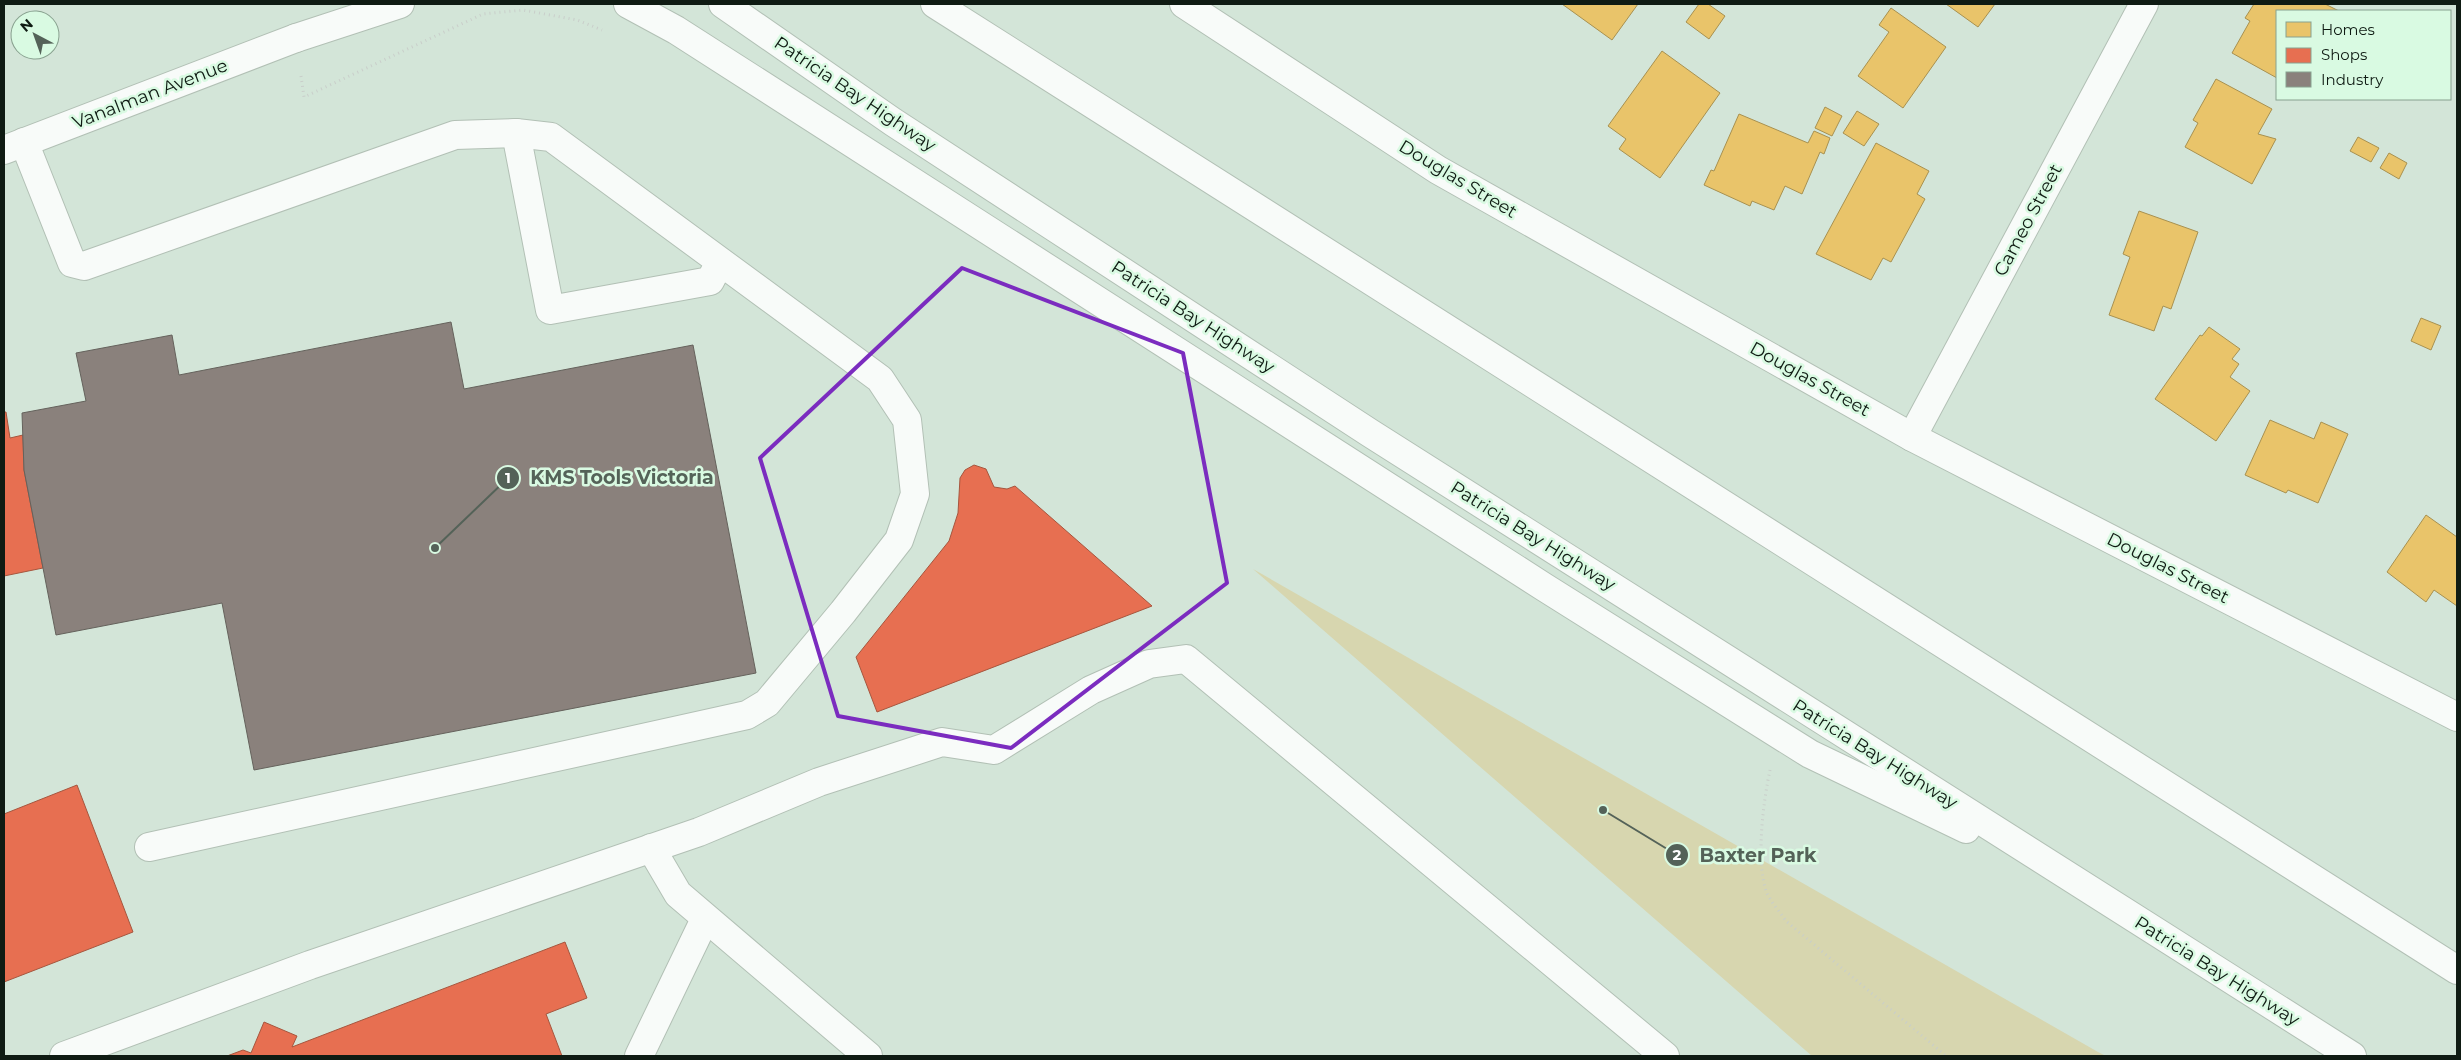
<svg xmlns="http://www.w3.org/2000/svg" width="2461" height="1060" viewBox="0 0 2461 1060" font-family="Montserrat,sans-serif">
<style>
.green{fill:#d7d6af}
.homes{fill:#e9c46a;stroke:#a89150}
.shops{fill:#e76f51;stroke:#a6563e}
.industry{fill:#8a817c;stroke:#65625c}
.lines{fill:none;stroke-linecap:round;stroke-linejoin:round}
.minor-casing{stroke:#b2c0b5;stroke-width:30}
.major-casing{stroke:#b2c0b5;stroke-width:30}
.highway-casing{stroke:#b2c0b5;stroke-width:30}
.path{stroke:#c9ceca;stroke-width:3;stroke-dasharray:1 4;stroke-linecap:butt}
.minor{stroke:#f8fbf9;stroke-width:28}
.major{stroke:#f8fbf9;stroke-width:28}
.highway{stroke:#f8fbf9;stroke-width:28}
.marked{fill:none;stroke:#7b2cbf;stroke-width:4;stroke-linejoin:round}
.labels{text-anchor:middle;dominant-baseline:central;stroke-width:5;stroke-linejoin:round;paint-order:stroke}
.street-label{font-size:18px;fill:#0f1b13;stroke:#d9fae2}
.leader{fill:none;stroke:#546258;stroke-width:2}
.callout-dot{fill:#546258;stroke:#d9fae2;stroke-width:2}
.mark-label{font-size:15px;text-anchor:middle;font-weight:bold;fill:#fff}
.callout-label{font-size:19px;text-anchor:middle;font-weight:bold;fill:#546258;stroke:#d9fae2;stroke-width:5;stroke-linejoin:round;paint-order:stroke}
</style>
<rect width="100%" height="100%" fill="#d3e5d8"/>
<!-- green -->
<path class="green" d="M1253 569 2098 1052 2106 1056H1812Z"/>
<!-- homes -->
<g class="homes">
<path d="M1562 4H1638L1612 40Z"/>
<path d="M1699 4H1708L1725 16 1709 39 1686 22Z"/>
<path d="M1946 4H1995L1978 27Z"/>
<path d="M2254 4H2325L2339 11H2277V78L2232 53 2250 21 2245 18Z"/>
<path d="M1891 8 1946 47 1903 108 1858 76 1889 32 1879 25Z"/>
<path d="M1662 51 1720 93 1660 178 1619 149 1626 139 1608 126Z"/>
<path d="M2216 79 2272 109 2258 134 2276 139 2252 184 2185 147 2198 123 2193 120Z"/>
<path d="M1825 107 1842 116 1832 136 1815 128Z"/>
<path d="M1857 111 1879 124 1864 146 1843 133Z"/>
<path d="M1739 114 1808 143 1814 131 1830 138 1824 154 1820 152 1802 194 1785 186 1774 210 1752 201 1750 206 1704 185 1711 170 1714 171Z"/>
<path d="M2358 137 2379 148 2371 162 2350 151Z"/>
<path d="M1876 143 1929 171 1917 194 1925 199 1891 262 1883 258 1871 280 1816 254Z"/>
<path d="M2389 153 2407 163 2399 179 2380 168Z"/>
<path d="M2139 211 2198 232 2171 309 2163 306 2154 331 2109 315 2130 257 2123 254Z"/>
<path d="M2421 318 2441 326 2431 350 2411 341Z"/>
<path d="M2209 327 2240 349 2232 359 2239 364 2230 377 2250 391 2216 441 2155 399 2200 335 2202 336Z"/>
<path d="M2270 420 2314 439 2321 422 2348 434 2318 503 2288 490 2286 493 2245 475Z"/>
<path d="M2426 515 2457 537V606L2434 590 2426 602 2387 572Z"/>
</g>
<!-- shops -->
<g class="shops">
<path d="M4 412H6L10 438 23 435 24 470 43 568 4 576Z"/>
<path d="M974 465 986 469 994 487 1007 489 1015 486 1152 606 877 712 856 657 949 541 958 513 960 478 965 470Z"/>
<path d="M77 785 133 932 4 982V814Z"/>
<path d="M565 942 587 998 546 1014 562 1056H227L243 1050 251 1053 264 1022 297 1036 292 1047Z"/>
</g>
<!-- industry -->
<path class="industry" d="M451 322 464 389 693 345 756 673 254 770 222 603 56 635 24 470 22 413 86 401 76 353 172 335 179 375Z"/>
<g class="lines">
<!-- minor casing -->
<g class="minor-casing">
<g id="minor">
<path d="M1184 4 1438 170 1912 437 2457 717"/>
<path d="M516 133 550 310 710 281 720 262"/>
<path d="M24 142 72 263 84 266 455 135 516 133 551 137 880 379 907 420 915 494 899 540 843 612 767 703 747 715 149 847"/>
<path d="M1912 437 2144 4"/>
<path d="M651 848 678 894 868 1056"/>
<path d="M64 1056 310 965 699 832 819 782 942 742 994 750 1091 690 1149 664 1186 659 1665 1056"/>
<path d="M639 1056 705 919"/>
</g>
</g>
<!-- major casing -->
<g class="major-casing">
<path id="major" d="M4 150 296 38"/>
</g>
<!-- highway casing -->
<g class="highway-casing">
<g id="highway">
<path d="M628 4 676 30 1544 587 1810 754 1966 829"/>
<path d="M723 4 893 122 1370 433 2352 1056"/>
<path d="M935 4 2457 970"/>
<path d="M296 38 400 4"/>
</g>
</g>
<!-- path -->
<g class="path">
<path d="M301 76 304 97 483 14 523 10 577 20 602 30"/>
<path d="M1770 770C1763 803 1756 859 1766 891 1770 901 1780 912 1786 921L1946 1056"/>
</g>
<!-- minor -->
<use href="#minor" class="minor"/>
<!-- major -->
<use href="#major" class="major"/>
<!-- highway -->
<use href="#highway" class="highway"/>
</g>
<!-- marked area -->
<path class="marked" d="M962 268 1183 353 1227 583 1011 748 838 716 760 458Z"/>
<g class="labels">
<!-- street labels -->
<g class="street-label">
<text transform="translate(150 94) rotate(-21)">Vanalman Avenue</text>
<text transform="translate(855 94) rotate(34)">Patricia Bay Highway</text>
<text transform="translate(1458 179) rotate(31)">Douglas Street</text>
<text transform="translate(2028 220) rotate(-62)">Cameo Street</text>
<text transform="translate(1193 317) rotate(33)">Patricia Bay Highway</text>
<text transform="translate(1810 379) rotate(29)">Douglas Street</text>
<text transform="translate(1533 536) rotate(32)">Patricia Bay Highway</text>
<text transform="translate(2168 568) rotate(27)">Douglas Street</text>
<text transform="translate(1875 754) rotate(32)">Patricia Bay Highway</text>
<text transform="translate(2217 971) rotate(32)">Patricia Bay Highway</text>
</g>
</g>
<!-- callouts -->
<path class="leader" d="M435 548L508 478M1603 810L1677 855"/>
<g class="callout-dot">
<circle cx="435" cy="548" r="5"/>
<circle cx="1603" cy="810" r="5"/>
<circle cx="508" cy="478" r="12"/>
<circle cx="1677" cy="855" r="12"/>
</g>
<g class="mark-label">
<text x="508" y="483">1</text>
<text x="1677" y="860">2</text>
</g>
<g class="callout-label">
<text x="622" y="484">KMS Tools Victoria</text>
<text x="1758" y="862">Baxter Park</text>
</g>
<!-- border -->
<rect width="2461" height="1060" fill="none" stroke="#0f1b13" stroke-width="10"/>
<!-- legend -->
<rect x="2276" y="10" width="175" height="90" fill="#d9fae2" stroke="#88a18f"/>
<rect x="2286" y="22" width="25" height="15" fill="#e9c46a" stroke="#88a18f"/>
<text x="2321" y="35" font-size="15" fill="#0f1b13">Homes</text>
<rect x="2286" y="48" width="25" height="15" fill="#e76f51" stroke="#88a18f"/>
<text x="2321" y="60" font-size="15" fill="#0f1b13">Shops</text>
<rect x="2286" y="72" width="25" height="15" fill="#8a817c" stroke="#88a18f"/>
<text x="2321" y="85" font-size="15" fill="#0f1b13">Industry</text>
<!-- north arrow -->
<g transform="translate(35 35) rotate(319)"><circle r="24" fill="#d9fae2" stroke="#88a18f"/>
<path d="M0-4L9 19L0 12L-9 19Z" fill="#546258"/>
<text y="-8" font-size="14" font-weight="bold" text-anchor="middle" fill="#0f1b13">N</text>
</g>
</svg>
